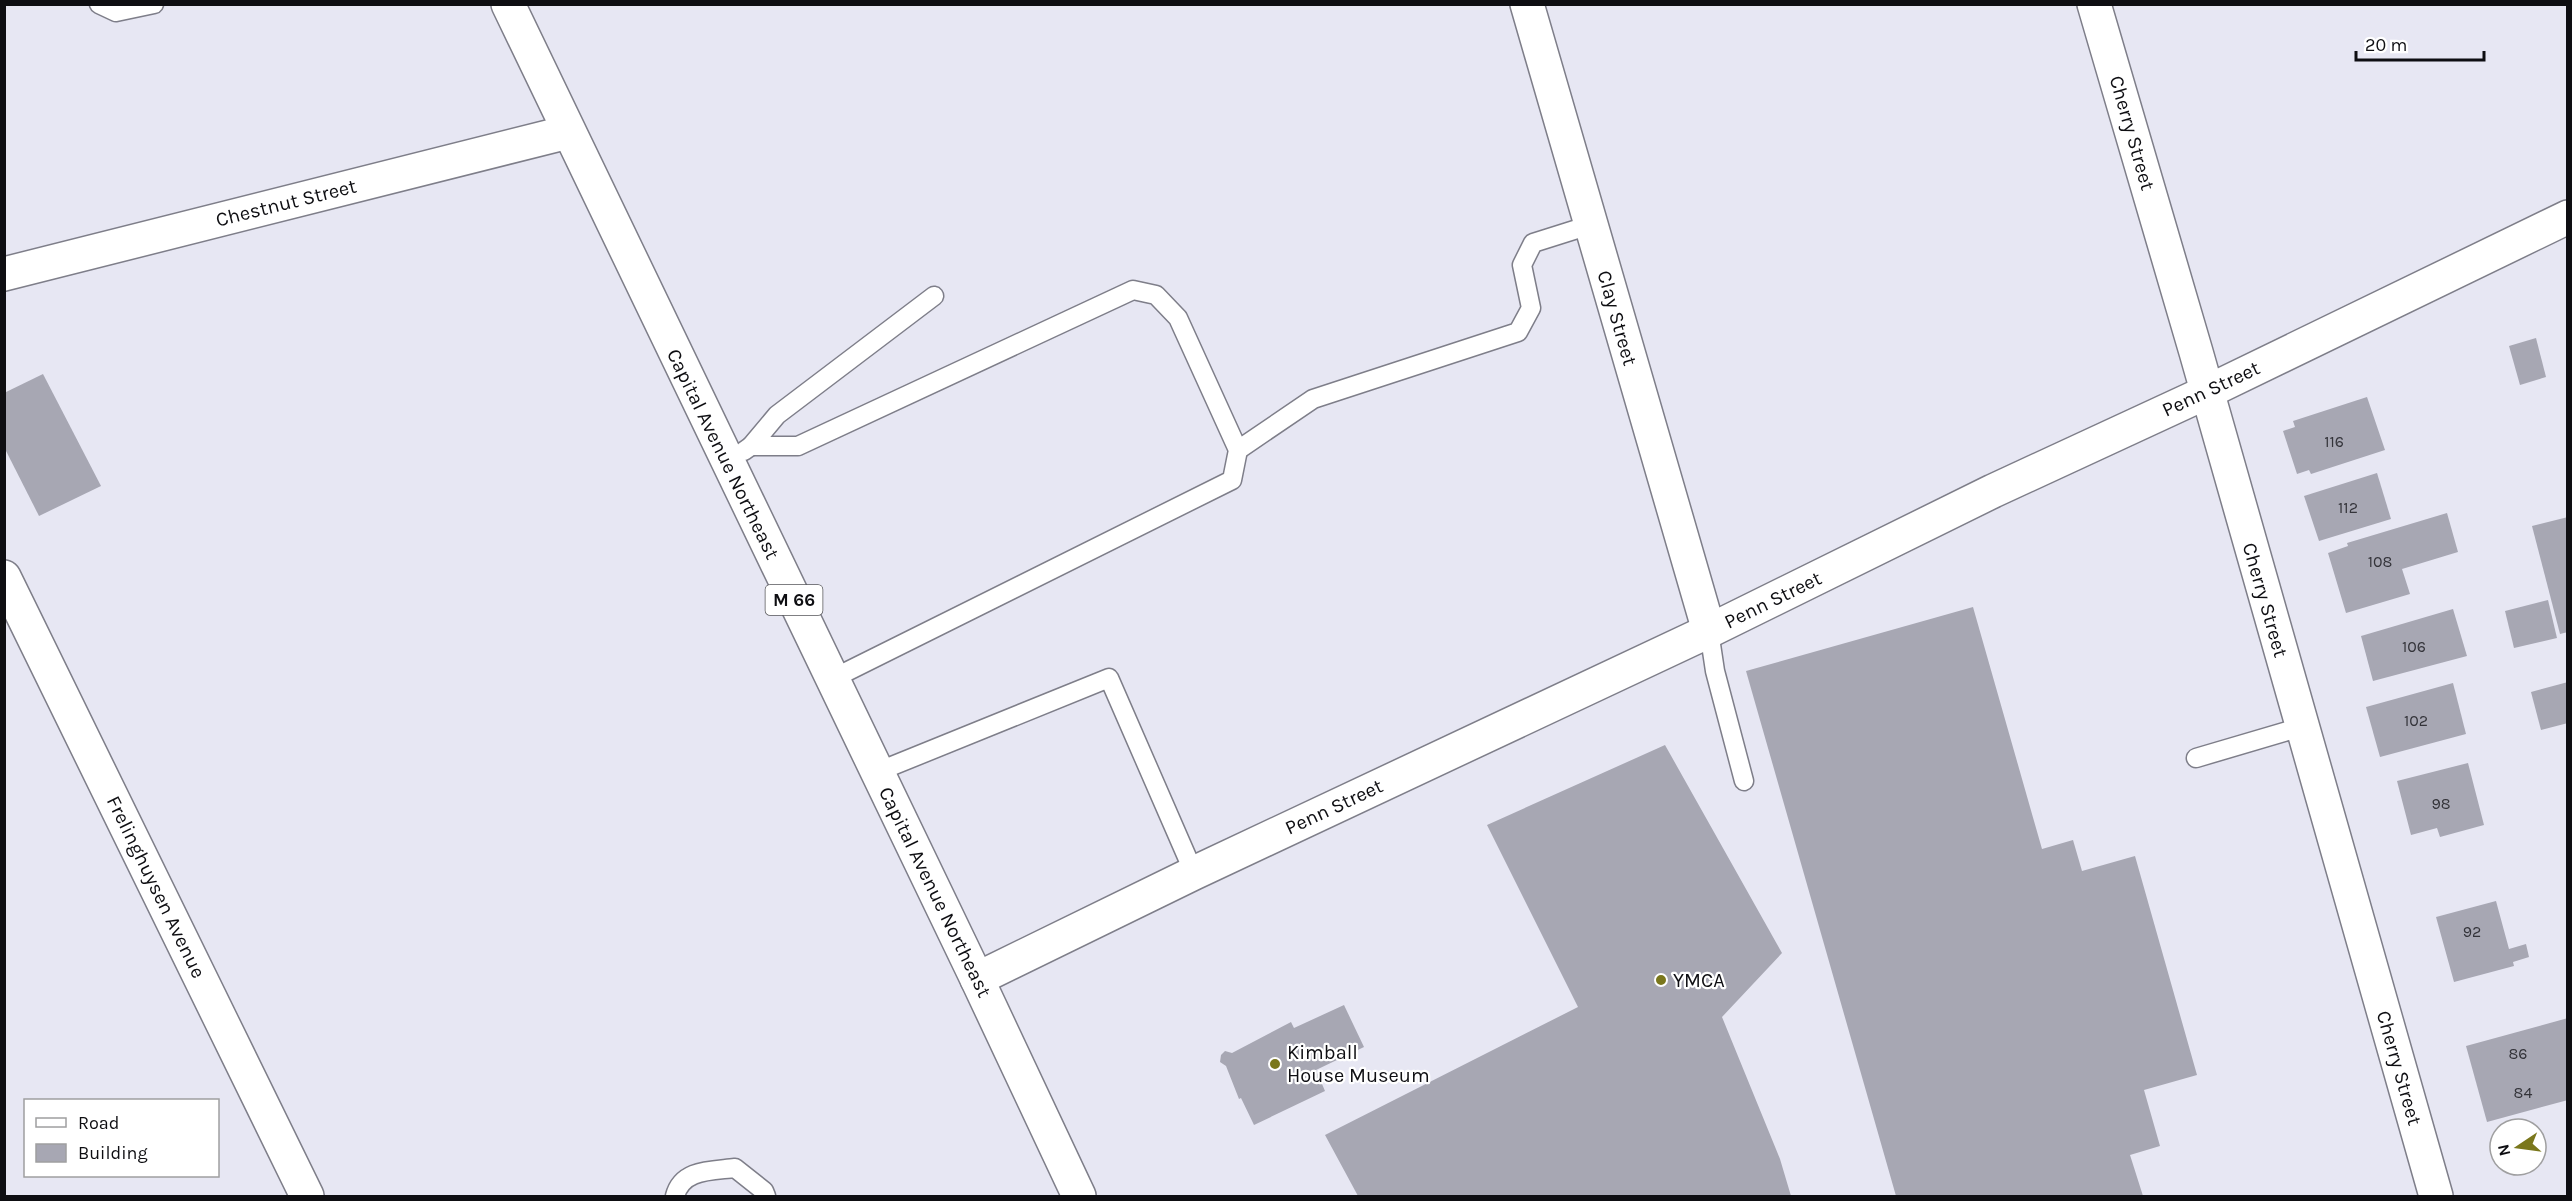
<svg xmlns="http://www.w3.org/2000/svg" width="2572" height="1201" viewBox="0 0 2572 1201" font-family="Karla,sans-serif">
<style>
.building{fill:#a7a7b3}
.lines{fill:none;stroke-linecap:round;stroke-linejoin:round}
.lane-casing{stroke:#7e7e89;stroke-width:21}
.street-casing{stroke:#7e7e89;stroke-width:36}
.primary-casing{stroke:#7e7e89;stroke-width:36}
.lane{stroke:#fff;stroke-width:18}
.street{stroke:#fff;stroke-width:33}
.primary{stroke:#fff;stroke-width:33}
.poi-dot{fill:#7a771c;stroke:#fff;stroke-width:2}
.labels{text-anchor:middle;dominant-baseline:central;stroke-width:4.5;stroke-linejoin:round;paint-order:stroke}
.number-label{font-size:16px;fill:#34343a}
.shield{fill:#fff;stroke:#565659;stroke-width:1.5}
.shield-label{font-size:18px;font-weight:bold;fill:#0e0e12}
.street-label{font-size:20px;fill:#0e0e12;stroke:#fff}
.poi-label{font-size:20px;fill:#0e0e12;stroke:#fff;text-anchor:start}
</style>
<rect width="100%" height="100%" fill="#e7e7f3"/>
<!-- building -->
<g class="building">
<path d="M2536 338 2546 377 2520 385 2509 346Z"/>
<path d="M43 374 101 486 39 516 4 447V393Z"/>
<path d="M2367 397 2385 450 2311 474 2309 470 2297 474 2283 431 2295 427 2293 421Z"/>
<path d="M2377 473 2391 519 2319 541 2304 496Z"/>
<path d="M2447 513 2458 552 2402 569 2410 594 2346 613 2328 553 2348 546 2347 543Z"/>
<path d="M2568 517V632L2560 634 2532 526Z"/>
<path d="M2548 600 2557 638 2514 648 2505 611Z"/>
<path d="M1973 607 2042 849 2073 840 2082 871 2135 856 2197 1075 2144 1090 2160 1146 2130 1155 2143 1196H1896L1746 671Z"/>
<path d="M2453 609 2467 656 2373 681 2361 636Z"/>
<path d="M2568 682V723L2541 730 2531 692Z"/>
<path d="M2453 683 2466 734 2380 757 2366 707Z"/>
<path d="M1665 745 1782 953 1722 1017 1780 1159 1791 1196H1358L1325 1135 1578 1007 1487 825Z"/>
<path d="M2468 763 2484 825 2440 837 2437 828 2411 835 2397 781Z"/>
<path d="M2496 901 2509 949 2526 944 2529 957 2513 962 2514 966 2454 982 2436 917Z"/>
<path d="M1344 1005 1364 1047 1316 1070 1325 1091 1254 1125 1241 1098 1239 1099 1226 1066 1220 1062 1221 1055 1225 1051 1232 1053 1291 1022 1294 1028Z"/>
<path d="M2568 1018V1100L2487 1122 2466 1046Z"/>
</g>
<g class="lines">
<!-- lane casing -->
<g class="lane-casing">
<g id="lane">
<path d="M99 4 116 12 154 4"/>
<path d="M751 446H798L1133 290 1156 295 1178 318 1238 450 1232 480 832 679"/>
<path d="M1238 450 1313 399 1518 332 1531 308 1522 265 1533 243 1590 225"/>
<path d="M744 451 751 446 777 415 934 296"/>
<path d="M1709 631 1715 671 1744 781"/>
<path d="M2196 758 2301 727"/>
<path d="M877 772 1109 678 1194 873"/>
<path d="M675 1196C682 1169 711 1171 735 1168L764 1191 766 1196"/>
</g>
</g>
<!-- street casing -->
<g class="street-casing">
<g id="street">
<path d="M1527 4 1709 631"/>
<path d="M2094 4 2196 352 2436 1196"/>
<path d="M4 274 568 132"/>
<path d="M4 577 307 1196"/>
<path d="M977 979 1194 873 1709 631 1993 491 2207 392 2568 217"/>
</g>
</g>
<!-- primary casing -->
<g class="primary-casing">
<path id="primary" d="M508 4 977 979 1079 1196"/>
</g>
<!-- lane -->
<use href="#lane" class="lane"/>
<!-- street -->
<use href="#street" class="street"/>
<!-- primary -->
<use href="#primary" class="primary"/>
</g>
<!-- markers -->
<g class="poi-dot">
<circle cx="1661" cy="980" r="6"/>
<circle cx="1275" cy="1064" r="6"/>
</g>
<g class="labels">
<!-- number labels -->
<g class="number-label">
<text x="2334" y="441">116</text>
<text x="2348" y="507">112</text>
<text x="2380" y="561">108</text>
<text x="2414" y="646">106</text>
<text x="2416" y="720">102</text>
<text x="2441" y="803">98</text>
<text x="2472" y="931">92</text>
<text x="2518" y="1053">86</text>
<text x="2523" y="1092">84</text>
</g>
<!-- shield labels -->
<rect class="shield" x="765.5" y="585" width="57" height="30" rx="4.5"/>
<g class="shield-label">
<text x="794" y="600">M 66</text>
</g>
<!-- street labels -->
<g class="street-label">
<text transform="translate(2132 133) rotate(74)">Cherry Street</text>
<text transform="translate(286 203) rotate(-14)">Chestnut Street</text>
<text transform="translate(1617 318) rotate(74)">Clay Street</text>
<text transform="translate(2211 389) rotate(-25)">Penn Street</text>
<text transform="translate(723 454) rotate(64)">Capital Avenue Northeast</text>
<text transform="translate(1773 600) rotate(-26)">Penn Street</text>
<text transform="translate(2265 600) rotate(74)">Cherry Street</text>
<text transform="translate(1334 807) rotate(-25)">Penn Street</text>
<text transform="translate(156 887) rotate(64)">Frelinghuysen Avenue</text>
<text transform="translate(935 892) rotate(64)">Capital Avenue Northeast</text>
<text transform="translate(2399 1068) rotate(74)">Cherry Street</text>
</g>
<!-- poi labels -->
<g class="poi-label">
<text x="1673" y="980">YMCA</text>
<text x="1287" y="1052">Kimball<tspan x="1287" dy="23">House Museum</tspan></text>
</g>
</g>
<!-- border -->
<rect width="2572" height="1201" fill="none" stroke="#0e0e12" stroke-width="12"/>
<!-- legend -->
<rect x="24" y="1099" width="195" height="78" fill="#ffffff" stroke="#9f9fa0" stroke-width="1.5"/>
<rect x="36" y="1118" width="30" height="9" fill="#ffffff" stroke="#9f9fa0" stroke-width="1.5"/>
<text x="78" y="1129" font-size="18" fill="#0e0e12">Road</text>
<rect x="36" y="1144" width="30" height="18" fill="#a7a7b3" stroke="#9f9fa0" stroke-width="1.5"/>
<text x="78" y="1159" font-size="18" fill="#0e0e12">Building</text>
<!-- north arrow -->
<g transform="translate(2518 1147) rotate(257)"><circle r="28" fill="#ffffff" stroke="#9f9fa0" stroke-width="1.5"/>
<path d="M0-4.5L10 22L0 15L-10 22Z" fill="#7a771c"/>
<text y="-9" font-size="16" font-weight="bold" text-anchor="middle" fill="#0e0e12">N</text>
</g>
<!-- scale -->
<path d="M2356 51v9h128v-9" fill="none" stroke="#0e0e12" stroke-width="3"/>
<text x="2365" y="51" font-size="18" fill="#0e0e12" stroke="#ffffff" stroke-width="4.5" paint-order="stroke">20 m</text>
</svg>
